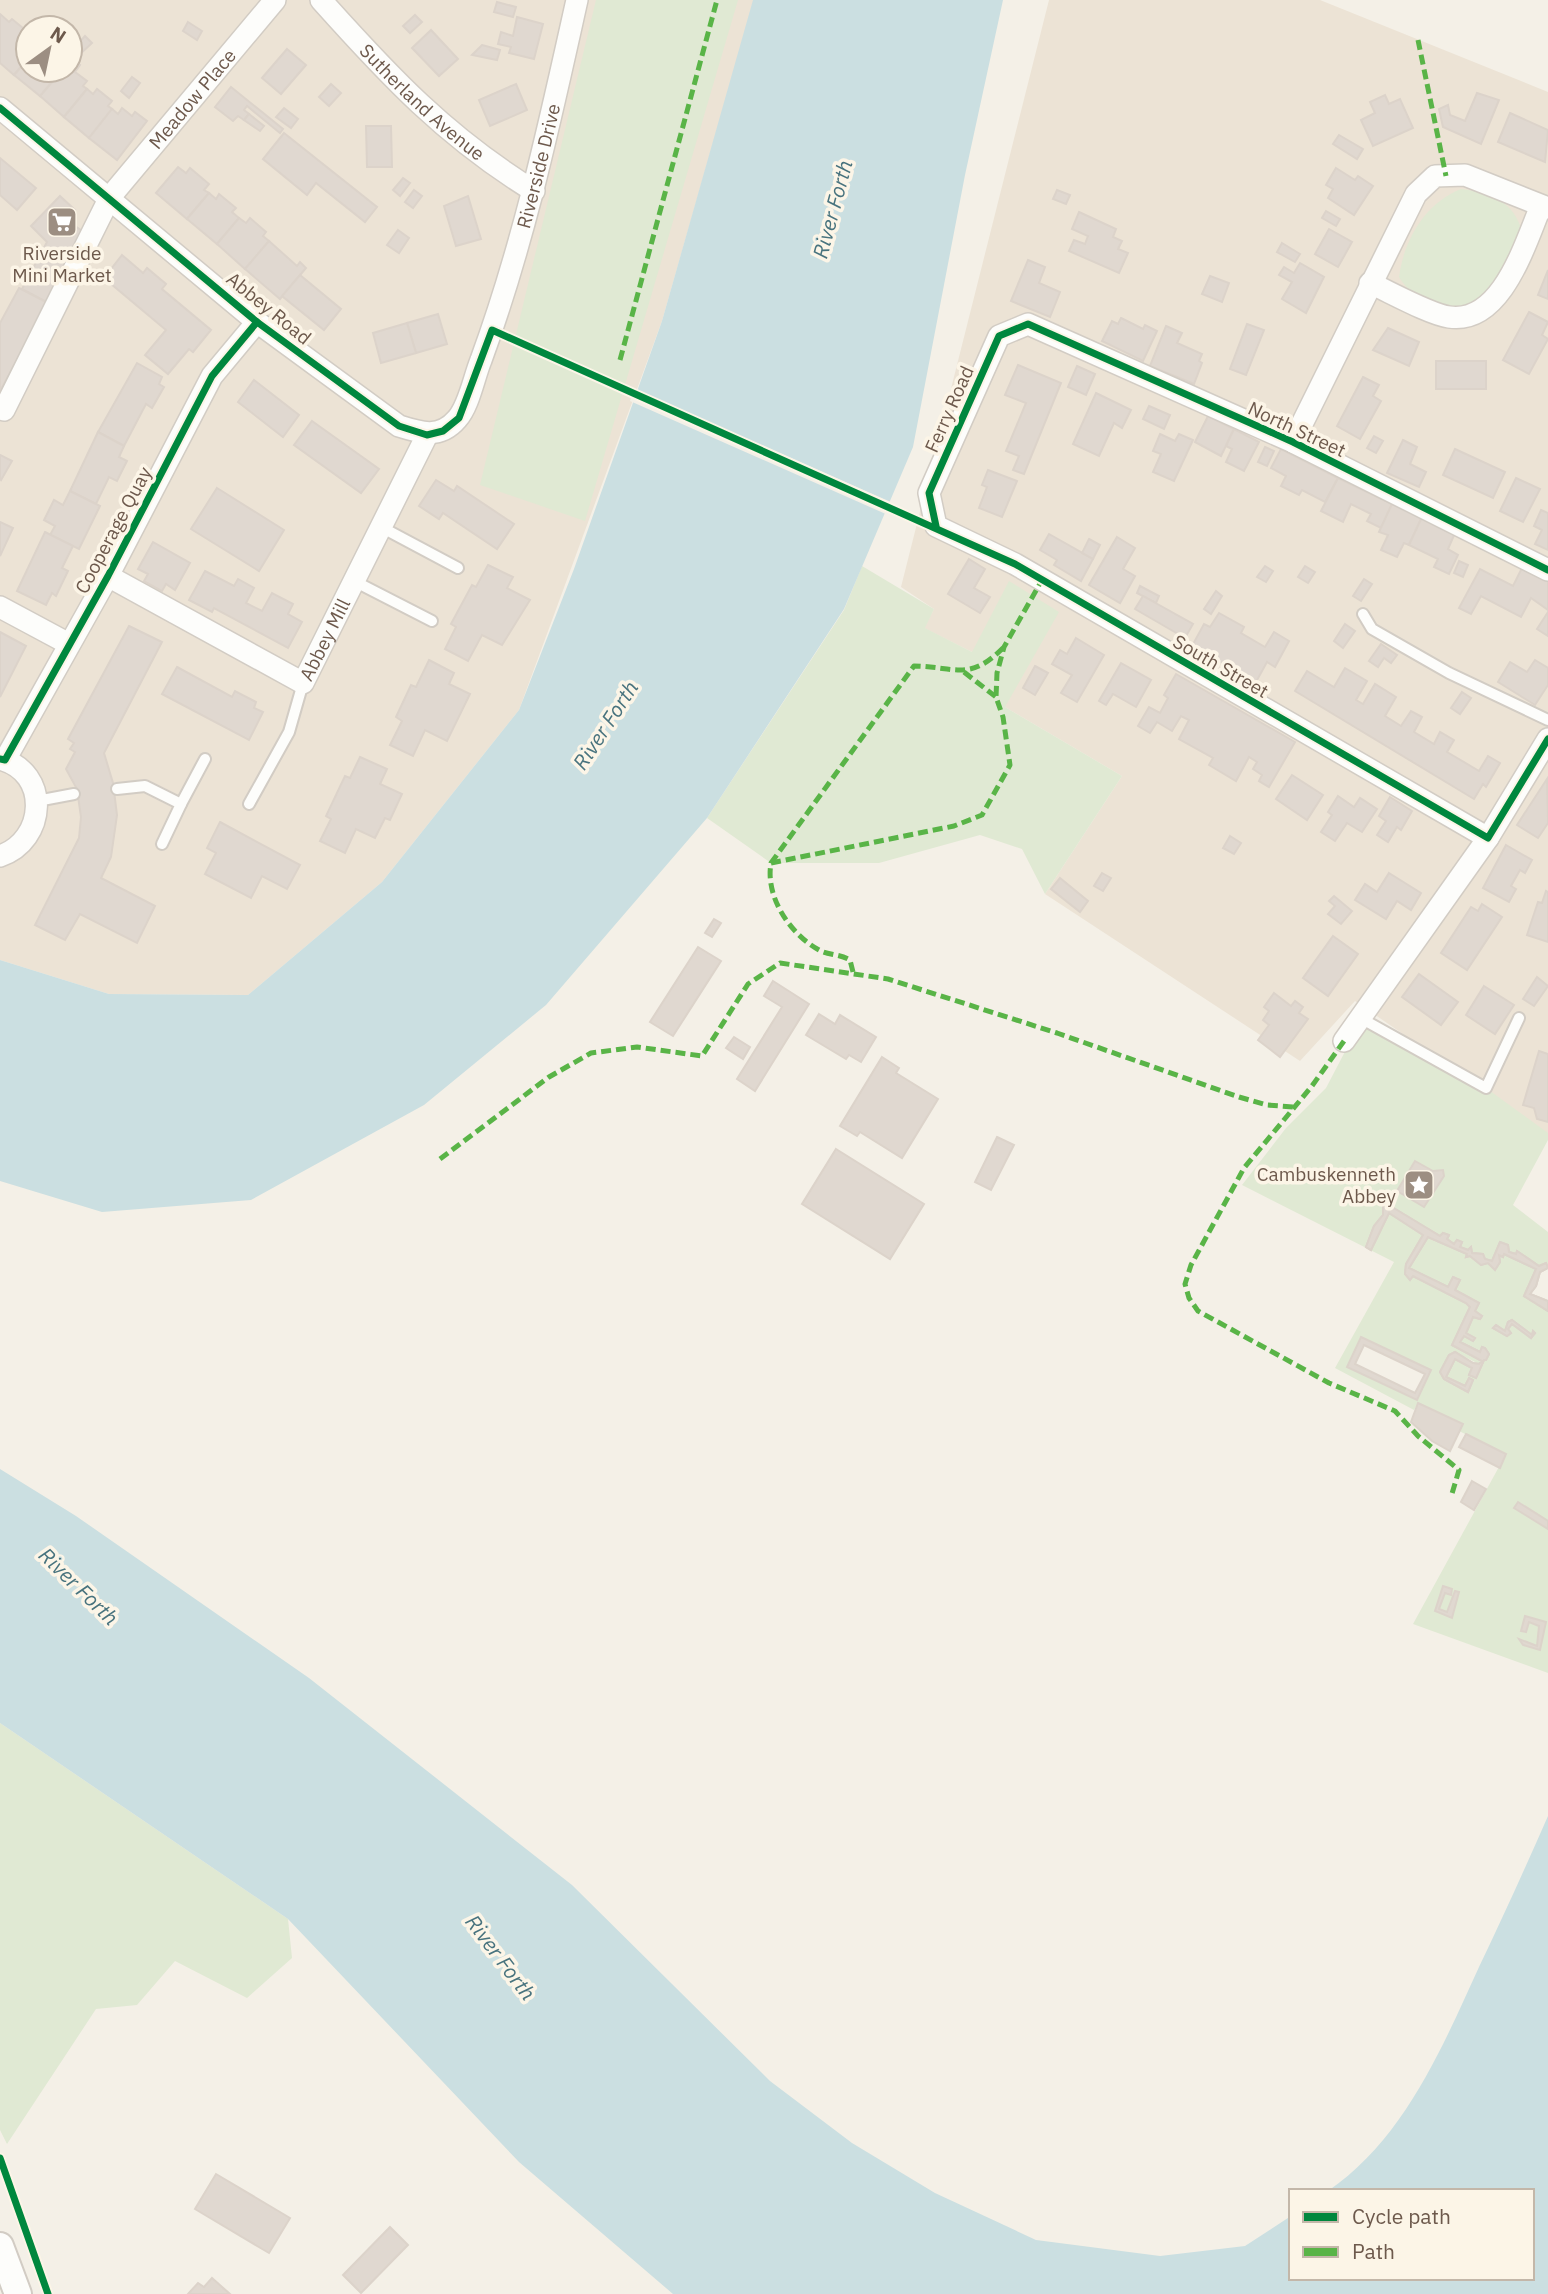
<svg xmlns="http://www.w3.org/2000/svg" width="1548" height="2294" viewBox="0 0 1548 2294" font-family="'IBM Plex Sans',sans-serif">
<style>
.residential{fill:#ece3d5;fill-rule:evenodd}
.green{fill:#e0e9d3;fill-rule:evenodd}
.water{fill:#cbdfe1}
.pier{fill:#f4f0e7}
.building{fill:#e0d8d0;stroke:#dcd3ca;stroke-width:2;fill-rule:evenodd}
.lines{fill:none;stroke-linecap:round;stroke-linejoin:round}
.service-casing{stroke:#d2ccc4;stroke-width:14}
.minor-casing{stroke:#d2ccc4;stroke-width:24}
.tertiary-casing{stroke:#d2ccc4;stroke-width:30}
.service{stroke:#fdfdfb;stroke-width:10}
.minor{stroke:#fdfdfb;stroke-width:21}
.tertiary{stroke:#fdfdfb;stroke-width:26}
.quiet{stroke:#59b447;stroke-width:5;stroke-dasharray:10 5;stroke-linecap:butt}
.cycleway-casing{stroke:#fcf5e7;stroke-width:11}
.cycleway{stroke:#00873e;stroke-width:7}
.labels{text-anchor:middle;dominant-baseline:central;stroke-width:7;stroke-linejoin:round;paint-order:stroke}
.street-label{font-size:19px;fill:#6d594c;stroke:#fcf5e7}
.poi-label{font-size:19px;fill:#6d594c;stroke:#fcf5e7}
.water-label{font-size:21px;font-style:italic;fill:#48737e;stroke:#fcf5e7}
</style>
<rect width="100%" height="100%" fill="#f4f0e7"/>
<!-- residential -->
<g class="residential">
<path d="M0 0H754L662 321 519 710 382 882 248 995 109 994 0 960ZM28 28H70V70H28Z"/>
<path d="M1049 0H1320L1548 92V1134L1355 1001 1300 1061 1045 894 1122 776 1005 707 972 652 924 628 934 609 901 587Z"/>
</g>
<!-- green -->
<g class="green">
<path d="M596 0H738L585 521 480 485Z"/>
<path d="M1461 189C1488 192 1512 200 1521 228 1514 259 1492 311 1453 310 1447 309 1438 304 1433 302 1418 296 1407 291 1399 277 1404 240 1425 203 1461 189Z"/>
<path d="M862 566 934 609 925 628 972 652 1009 581 1059 612 1005 707 1122 776 1045 894 1022 849 980 835 879 863H771L707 818 844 610Z"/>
<path d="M1362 1019 1486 1088 1548 1133V1140L1513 1205 1548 1232V1268L1546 1263 1539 1266 1518 1252 1516 1254 1509 1252 1508 1245 1501 1242 1492 1261 1485 1259 1484 1255 1472 1253 1471 1247 1468 1250 1460 1247 1462 1242 1457 1240 1454 1244 1447 1239 1448 1235 1443 1233 1440 1236 1387 1205 1383 1206V1215L1374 1226 1366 1246 1371 1249 1389 1213 1423 1235 1406 1264 1405 1274 1410 1280 1413 1276 1466 1303 1470 1307 1453 1345 1482 1361 1479 1364 1455 1352 1449 1355 1440 1372 1444 1379 1467 1391 1473 1380 1469 1378 1465 1386 1446 1377 1455 1359 1472 1368 1469 1375 1475 1378 1484 1360H1487L1489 1354 1485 1348 1482 1347 1480 1352 1460 1342 1464 1336 1475 1338 1466 1333 1473 1317 1480 1319 1482 1316 1475 1311 1479 1303 1455 1290 1459 1279 1453 1277 1448 1287 1409 1268 1428 1237 1467 1254V1257L1470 1256 1481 1265 1488 1263 1494 1270 1500 1262 1499 1255 1503 1257 1504 1254 1536 1269 1525 1296 1548 1311V1521L1519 1502 1515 1508 1548 1529V1673L1413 1624 1506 1454 1459 1431 1462 1424 1418 1403 1414 1410 1335 1368 1394 1262 1242 1185 1286 1128 1326 1088ZM1361 1337 1431 1370 1417 1400 1347 1367Z"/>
<path d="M0 1723 288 1919 292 1958 247 1998 175 1961 137 2005 96 2009 7 2144 0 2130Z"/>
</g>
<!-- water -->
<g class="water">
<path d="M753 0H1003L965 175 913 447 844 609 707 818 546 1005 424 1105 251 1200 102 1212 0 1181V960L109 994 248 995 382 882 519 710 574 569 662 321Z"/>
<path d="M0 1469 76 1516 309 1678 572 1885 770 2081 852 2143 935 2193 1036 2240 1160 2256 1245 2246 1291 2216V2278H1532V2191H1328C1404 2139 1442 2048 1479 1967 1503 1917 1526 1866 1548 1816V2294H673L519 2162 288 1919 0 1723Z"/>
</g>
<!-- pier -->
<path class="pier" d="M634 389 893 503 888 515 630 401Z"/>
<!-- building -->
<g class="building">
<path d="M497 2 516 7 513 17 494 12Z"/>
<path d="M0 14 9 22 12 19 24 29 21 33 28 39V59L14 75 0 63Z"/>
<path d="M415 15 422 22 410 33 403 26Z"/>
<path d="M517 17 543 24 534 59 509 53 511 47 498 44 501 32 513 36Z"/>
<path d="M188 22 202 31 197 40 183 31Z"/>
<path d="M431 30 458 59 439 76 412 48Z"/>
<path d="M85 36 92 43 79 55 73 49Z"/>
<path d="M482 45 500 50 497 60 472 55Z"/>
<path d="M287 49 306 65 281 94 262 78Z"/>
<path d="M71 58 80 65 75 72 87 81 83 86 87 89 64 117 40 96 62 70H70Z"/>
<path d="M28 59V70H62L40 96 14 75Z"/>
<path d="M132 77 140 83 129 98 121 91Z"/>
<path d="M331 84 341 93 329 106 319 97Z"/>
<path d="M516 84 527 110 490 126 479 100Z"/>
<path d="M231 87 283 129 280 133 247 106 244 110 249 114 244 120 238 116 233 121 215 107Z"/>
<path d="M87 89 93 94 97 89 112 101 108 106 112 109 89 138 64 117Z"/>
<path d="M1477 93 1499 100 1481 144 1443 127 1439 109 1448 105 1450 115 1465 121Z"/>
<path d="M1385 95 1389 104 1400 99 1413 128 1373 146 1361 120 1375 113 1370 102Z"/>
<path d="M122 108 132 116 135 112 147 121 117 160 89 138 112 109 118 114Z"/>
<path d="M284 108 298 119 291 128 276 117Z"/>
<path d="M1510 113 1548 130 1545 162 1498 142Z"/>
<path d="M249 114 264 126 260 131 244 120Z"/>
<path d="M366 126H391L392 167H367Z"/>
<path d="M284 133 377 207 365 222 316 183 307 195 263 159Z"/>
<path d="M1339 135 1363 149 1357 159 1333 144Z"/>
<path d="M0 158 36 188 17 210 0 195Z"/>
<path d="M178 167 186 173 190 168 209 184 204 190 209 193 187 219 156 193Z"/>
<path d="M1336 168 1355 180 1358 176 1373 186 1354 215 1328 198 1333 189 1326 185Z"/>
<path d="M403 178 410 183 400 196 393 190Z"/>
<path d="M414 190 422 196 413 208 405 202Z"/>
<path d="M1057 190 1070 195 1066 204 1053 199Z"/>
<path d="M209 193 216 199 219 194 236 208 232 212 239 218 217 244 187 219Z"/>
<path d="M60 196 75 210 68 221 85 233 48 303 22 289 47 242 31 226Z"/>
<path d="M468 196 481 239 456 246 444 206Z"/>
<path d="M1326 211 1340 219 1336 226 1322 218Z"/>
<path d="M1079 212 1116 229 1113 237 1122 241 1118 249 1128 253 1119 273 1069 251 1074 240 1085 244 1088 236 1072 229Z"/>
<path d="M239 218 246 223 250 218 266 232 263 236 269 241 245 269 217 244Z"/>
<path d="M1329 229 1352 242 1338 267 1315 254Z"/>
<path d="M398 230 409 238 399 253 387 245Z"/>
<path d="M269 241 297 266 300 262 306 268 280 299 245 269Z"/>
<path d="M1282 243 1300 254 1295 262 1277 252Z"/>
<path d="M122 255 143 273 147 268 166 284 162 289 211 330 193 352 189 349 168 374 145 355 166 330 104 278Z"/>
<path d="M1028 260 1045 267 1039 283 1060 292 1050 317 1011 301Z"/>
<path d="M1300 263 1324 277 1306 313 1282 299 1292 282 1279 275 1284 267 1294 273Z"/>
<path d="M1548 270V299L1538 295Z"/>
<path d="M300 275 341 309 324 330 282 296Z"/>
<path d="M1210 276 1229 283 1222 302 1202 294Z"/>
<path d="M19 288 48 303 0 391V323Z"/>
<path d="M1529 312 1548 322 1542 335 1548 339 1529 374 1503 360Z"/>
<path d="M438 314 447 344 416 353 407 323Z"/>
<path d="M1121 318 1143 329 1145 325 1157 331 1143 361 1102 341 1112 321 1118 324Z"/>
<path d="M407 323 416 353 381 363 373 333Z"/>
<path d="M1247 324 1264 330 1246 375 1230 369Z"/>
<path d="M1166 326 1182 333 1177 343 1202 354 1199 361 1202 363 1194 384 1150 366Z"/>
<path d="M1388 328 1419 342 1409 366 1373 350Z"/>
<rect x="1436" y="361" width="50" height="28"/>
<path d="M137 363 162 377 159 384 164 387 152 408 146 404 124 446 98 432Z"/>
<path d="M1018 365 1061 383 1024 474 1013 470 1019 456 1006 451 1026 403 1005 395Z"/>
<path d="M1077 366 1095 374 1086 395 1068 387Z"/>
<path d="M1363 377 1379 385 1373 396 1381 401 1360 439 1337 426Z"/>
<path d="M254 380 299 415 283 437 238 402Z"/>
<path d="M1096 393 1131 410 1122 428 1114 423 1099 456 1073 444Z"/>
<path d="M1149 406 1170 415 1164 429 1143 419Z"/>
<path d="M1208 416 1234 429 1221 456 1195 442Z"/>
<path d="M312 421 379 469 361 493 294 445Z"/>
<path d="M1234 429 1259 442 1244 471 1226 462 1232 449 1226 446Z"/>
<path d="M98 432 124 446 119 457 127 461 117 481 109 477 96 504 70 491Z"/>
<path d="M1160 434 1175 441 1179 434 1193 440 1174 481 1153 472 1161 454 1153 451Z"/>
<path d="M1374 436 1383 441 1376 453 1367 448Z"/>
<path d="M1403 440 1417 447 1410 464 1426 472 1419 487 1387 473Z"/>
<path d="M1265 447 1274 451 1267 466 1258 462Z"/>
<path d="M1281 449 1338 478 1325 502 1302 490 1299 495 1281 486 1286 476 1271 468Z"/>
<path d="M1455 449 1505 472 1493 498 1443 475Z"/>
<path d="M0 455 12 461 1 480 0 479Z"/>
<path d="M988 470 1017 481 1002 517 979 508 987 487 982 485Z"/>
<path d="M1338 478 1392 504 1381 528 1367 521 1371 514 1351 504 1343 522 1321 511Z"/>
<path d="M1516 478 1540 489 1523 522 1500 511Z"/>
<path d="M436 480 454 491 457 486 514 524 497 549 443 513 439 519 419 506Z"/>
<path d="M217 488 284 530 259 571 191 529Z"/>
<path d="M70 491 100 506 79 549 50 535 55 526 44 520 54 500 63 505Z"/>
<path d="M1392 504 1422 517 1409 545 1404 543 1397 557 1381 550 1388 535 1379 532Z"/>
<path d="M1541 510 1548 513V550L1535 544 1542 530 1534 526Z"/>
<path d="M1422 517 1455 533 1448 549 1458 555 1449 574 1434 567 1438 559 1409 545Z"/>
<path d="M0 522 13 528 0 556Z"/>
<path d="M45 532 73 546 62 568 68 571 56 596 52 593 46 605 17 591Z"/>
<path d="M1049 534 1093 559 1081 581 1054 565 1057 560 1040 550Z"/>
<path d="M1117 537 1135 548 1123 569 1135 576 1120 603 1089 585Z"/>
<path d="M1089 539 1100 545 1093 559 1082 553Z"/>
<path d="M153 542 190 563 175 590 166 584 162 591 144 581 148 574 138 569Z"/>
<path d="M969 559 985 569 974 588 990 597 980 613 948 594Z"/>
<path d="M1459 561 1468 565 1463 577 1454 573Z"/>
<path d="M1524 564 1548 579V610L1531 598 1521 617 1481 596 1471 614 1459 608 1480 569 1513 586Z"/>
<path d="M488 565 513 577 507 588 530 600 502 645 482 635 468 661 445 649 456 627 451 624 472 585 476 587Z"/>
<path d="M1265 566 1273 571 1266 582 1257 577Z"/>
<path d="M1305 566 1315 572 1308 583 1298 577Z"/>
<path d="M205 571 234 586 238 579 254 588 246 603 262 611 272 593 293 604 288 614 302 622 288 648 214 608 212 612 189 600Z"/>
<path d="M1364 579 1372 584 1361 601 1353 596Z"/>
<path d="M1140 586 1159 596 1156 603 1137 593Z"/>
<path d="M1216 591 1222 596 1211 614 1204 609Z"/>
<path d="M1143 596 1193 624 1185 638 1135 609Z"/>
<path d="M1548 612V636L1537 629Z"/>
<path d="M1219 613 1244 627 1241 633 1265 647 1274 632 1289 641 1275 667 1267 662 1256 682 1192 646 1204 624 1210 627Z"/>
<path d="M1345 624 1355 631 1343 648 1334 641Z"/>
<path d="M129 626 162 642 104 753 113 783 117 815 111 857 101 878 155 906 137 943 80 914 65 940 35 925 79 838 81 817 77 789 66 769 75 752 70 749 74 743 68 739Z"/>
<path d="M0 632 26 646 0 697Z"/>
<path d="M1076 638 1104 655 1077 702 1061 693 1072 675 1052 664 1060 650 1067 654Z"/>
<path d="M1381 644 1397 655 1391 663 1384 658 1378 667 1369 661Z"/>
<path d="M429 660 454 673 449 684 470 694 447 741 425 730 413 756 390 745 402 721 396 717 411 685 416 687Z"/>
<path d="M1535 660 1548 668V685L1535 705 1498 682 1510 662 1527 672Z"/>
<path d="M1121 663 1151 680 1136 707 1113 694 1106 705 1099 701Z"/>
<path d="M1035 666 1048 673 1035 695 1023 688Z"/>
<path d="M177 667 232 697 235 691 256 702 254 708 263 712 249 740 162 694Z"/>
<path d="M1345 668 1367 681 1356 700 1363 704 1375 684 1396 697 1385 716 1401 726 1411 711 1422 717 1414 732 1434 744 1440 732 1454 740 1447 752 1479 771 1488 756 1500 763 1486 787 1483 784 1474 799 1295 691 1307 671 1334 687Z"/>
<path d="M1176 674 1295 742 1269 787 1259 781 1262 775 1253 769 1257 762 1249 757 1236 781 1209 765 1213 758 1179 739 1189 720 1181 716 1172 731 1157 722 1150 733 1138 726 1149 707 1160 713 1168 698 1164 695Z"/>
<path d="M1462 692 1471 698 1460 714 1451 708Z"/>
<path d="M360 757 387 769 380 784 402 794 390 820 385 818 375 838 356 829 345 853 320 841 331 819 326 816 345 776 350 778Z"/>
<path d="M1292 775 1323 795 1307 820 1276 799Z"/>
<path d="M1547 779 1548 823 1538 838 1517 825Z"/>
<path d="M1338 796 1354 807 1360 798 1377 809 1362 832 1347 823 1335 841 1321 832 1332 815 1328 812Z"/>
<path d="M1390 797 1412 811 1401 830 1397 827 1388 842 1377 835 1386 821 1379 816Z"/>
<path d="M220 822 300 865 287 889 262 876 251 898 205 874 216 853 207 848Z"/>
<path d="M1230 836 1241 843 1234 854 1223 848Z"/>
<path d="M1506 845 1532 860 1525 873 1520 870 1511 886 1516 889 1509 902 1483 888Z"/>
<path d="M1102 873 1111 878 1103 891 1094 886Z"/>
<path d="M1389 873 1421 893 1411 910 1397 901 1386 919 1355 900 1365 884 1377 892Z"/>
<path d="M1060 878 1088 901 1080 912 1051 889Z"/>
<path d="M1546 891 1548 892V942L1527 935 1538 902 1542 903Z"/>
<path d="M1334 896 1352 911 1341 924 1328 914 1335 906 1329 901Z"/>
<path d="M1482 904 1502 917 1467 970 1441 953 1471 907 1478 911Z"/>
<path d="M714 919 721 923 712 937 705 933Z"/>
<path d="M1333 936 1358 954 1328 996 1303 978Z"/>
<path d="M698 947 721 961 673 1036 650 1022Z"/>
<path d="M1419 974 1458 1002 1441 1025 1402 997Z"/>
<path d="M1537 977 1548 986 1534 1006 1523 999Z"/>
<path d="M773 981 809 1004 755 1091 737 1079 782 1007 764 996Z"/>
<path d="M1484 986 1514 1005 1495 1034 1466 1015Z"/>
<path d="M1274 993 1291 1006 1295 1001 1303 1007 1299 1013 1308 1019 1280 1057 1258 1040 1269 1025 1263 1020 1269 1011 1264 1007Z"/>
<path d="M819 1014 835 1024 840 1015 876 1037 861 1062 849 1055 846 1059 806 1035Z"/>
<path d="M734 1037 750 1047 743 1059 726 1048Z"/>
<path d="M1539 1051 1548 1054V1122L1537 1119 1534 1108 1523 1105Z"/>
<path d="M882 1057 899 1068 896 1073 938 1099 902 1158 860 1132 857 1136 840 1126Z"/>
<path d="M997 1137 1014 1145 991 1190 975 1182Z"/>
<path d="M836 1149 924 1204 890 1259 802 1204Z"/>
<path d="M1415 1161 1433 1171 1443 1170 1444 1176 1424 1207 1397 1191Z"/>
<path d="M1387 1204 1440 1236 1443 1233 1449 1235 1447 1239 1454 1244 1457 1240 1462 1242 1460 1247 1468 1250 1471 1247 1472 1253 1483 1254 1485 1259 1492 1261 1500 1242 1508 1245 1509 1252 1516 1254 1517 1251 1539 1266 1546 1263 1548 1268 1540 1272 1536 1286 1530 1294 1548 1301V1311L1524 1296 1536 1269 1504 1254 1503 1257 1499 1255 1500 1262 1495 1270 1488 1263 1481 1265 1470 1256 1466 1257 1467 1254 1428 1237 1409 1268 1448 1287 1453 1277 1460 1280 1455 1290 1479 1303 1475 1311 1482 1316 1480 1319 1473 1317 1466 1333 1475 1338 1473 1341 1464 1336 1460 1342 1480 1352 1482 1347 1485 1348 1489 1354 1486 1360H1484L1476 1378 1469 1375 1472 1368 1455 1359 1446 1377 1465 1386 1469 1378 1473 1380 1468 1392 1444 1379 1440 1372 1449 1355 1455 1352 1473 1363 1479 1364 1482 1361 1452 1345 1470 1307 1466 1303 1413 1276 1410 1280 1405 1274 1406 1264 1423 1235 1389 1213 1371 1250 1366 1247 1374 1226 1383 1215V1206Z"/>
<path d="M1387 1204 1440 1236 1443 1233 1449 1235 1447 1239 1454 1244 1457 1240 1462 1242 1460 1247 1468 1250 1471 1247 1472 1253 1483 1254 1485 1259 1492 1261 1500 1242 1508 1245 1509 1252 1516 1254 1517 1251 1539 1266 1546 1263 1548 1268 1540 1272 1536 1286 1530 1294 1548 1301V1311L1524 1296 1536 1269 1504 1254 1503 1257 1499 1255 1500 1262 1495 1270 1488 1263 1481 1265 1470 1256 1466 1257 1467 1254 1428 1237 1409 1268 1448 1287 1453 1277 1460 1280 1455 1290 1479 1303 1475 1311 1482 1316 1480 1319 1473 1317 1466 1333 1475 1338 1473 1341 1464 1336 1460 1342 1480 1352 1482 1347 1485 1348 1489 1354 1486 1360H1484L1476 1378 1469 1375 1472 1368 1455 1359 1446 1377 1465 1386 1469 1378 1473 1380 1468 1392 1444 1379 1440 1372 1449 1355 1455 1352 1473 1363 1479 1364 1482 1361 1452 1345 1470 1307 1466 1303 1413 1276 1410 1280 1405 1274 1406 1264 1423 1235 1389 1213 1371 1250 1366 1247 1374 1226 1383 1215V1206Z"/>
<path d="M1512 1320 1532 1335 1533 1331 1535 1333 1531 1338 1512 1324 1508 1329 1511 1333 1507 1336 1493 1328 1496 1325 1505 1331 1508 1322Z"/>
<path d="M1512 1320 1532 1335 1533 1331 1535 1333 1531 1338 1512 1324 1508 1329 1511 1333 1507 1336 1493 1328 1496 1325 1505 1331 1508 1322Z"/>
<path d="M1361 1337 1431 1370 1417 1400 1347 1367ZM1364 1345 1425 1374 1415 1393 1355 1364Z"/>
<path d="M1418 1403 1463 1424 1450 1451 1432 1441 1411 1422Z"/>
<path d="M1466 1434 1506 1454 1500 1468 1459 1447Z"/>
<path d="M1472 1481 1486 1489 1474 1510 1461 1502Z"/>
<path d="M1518 1502 1548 1521V1529L1514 1508Z"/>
<path d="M1443 1586 1452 1589 1451 1595 1445 1593 1439 1609 1447 1612 1455 1591 1459 1592 1452 1618 1435 1611Z"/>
<path d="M1525 1616 1546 1622 1540 1650 1523 1645 1519 1639 1537 1646 1539 1626 1529 1622 1526 1632 1521 1631Z"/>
<path d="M216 2174 290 2218 269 2253 195 2209Z"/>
<path d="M390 2227 408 2245 361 2293 343 2275Z"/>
<path d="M212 2278 230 2294H188L198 2283 204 2287Z"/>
</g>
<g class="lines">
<!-- service casing -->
<g class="service-casing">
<g id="service">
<path d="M381 527 458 568"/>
<path d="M354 581 432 621"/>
<path d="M1363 614 1372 629 1449 673 1548 720"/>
<path d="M117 789 145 786 181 804 162 844"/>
<path d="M37 801 74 794"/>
<path d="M181 804 205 759"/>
<path d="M249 804 289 732 303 683"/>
<path d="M1362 1019 1486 1088 1519 1018"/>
</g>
</g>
<!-- minor casing -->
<g class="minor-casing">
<g id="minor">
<path id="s1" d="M321 0C389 76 446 137 534 191"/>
<path id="s2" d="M0 108 257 322 399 426C421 433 440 439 457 419 469 406 474 377 481 360 524 243 550 121 577 0"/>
<path d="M1370 283C1390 292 1429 314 1449 317 1502 325 1525 243 1541 206"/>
<path id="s3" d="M4 410 110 197 275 0"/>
<path d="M1293 442 1416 194 1435 176 1465 175 1548 208"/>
<path id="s4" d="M108 576 303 683 427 435"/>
<path d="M0 607 69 644"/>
<path d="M0 759C51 772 46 841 0 856"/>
<path d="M5 760 108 576 212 376 257 322"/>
<path d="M1488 838 1015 564 936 526 929 493 999 336 1028 324 1293 442 1548 570"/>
<path d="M1344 1041 1488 838 1548 739"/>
</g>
</g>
<!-- tertiary casing -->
<g class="tertiary-casing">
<path id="tertiary" d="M0 2246 18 2294"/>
</g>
<!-- service -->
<use href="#service" class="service"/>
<!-- minor -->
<use href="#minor" class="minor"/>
<!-- tertiary -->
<use href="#tertiary" class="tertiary"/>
<!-- quiet -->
<g class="quiet">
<path d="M1418 40 1446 176"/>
<path d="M620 360 717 0"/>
<path d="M964 672 996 697"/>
<path d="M771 863 954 826 982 815 1010 765 1003 717 996 697 997 673 1004 647 1042 580"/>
<path d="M853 972 850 960C840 954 828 955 819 950 790 934 765 897 771 863L914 666C958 667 969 682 1004 647"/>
<path d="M1344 1041 1312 1086 1244 1168 1191 1265 1185 1284 1189 1298 1198 1311 1329 1383 1395 1411 1418 1436 1459 1470 1451 1497"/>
<path d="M440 1159 549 1077 591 1053 637 1047 702 1056 748 984 780 963 888 979 1057 1033 1239 1097 1267 1105 1294 1107"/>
</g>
<!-- cycleway casing -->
<g class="cycleway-casing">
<g id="cycleway">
<path d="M0 108 257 322 399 426 427 435 443 431 459 418 492 330 1015 564 1488 838 1548 739"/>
<path d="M936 526 929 493 999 336 1028 324 1293 442 1548 570"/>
<path d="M0 759 5 760 108 576 212 376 257 322"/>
<path d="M0 2158 48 2294"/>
</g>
</g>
<!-- cycleway -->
<use href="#cycleway" class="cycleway"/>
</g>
<!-- icons -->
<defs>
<g id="supermarket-square" transform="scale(1.575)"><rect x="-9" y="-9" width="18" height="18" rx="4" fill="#9c8e82" stroke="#fcf5e7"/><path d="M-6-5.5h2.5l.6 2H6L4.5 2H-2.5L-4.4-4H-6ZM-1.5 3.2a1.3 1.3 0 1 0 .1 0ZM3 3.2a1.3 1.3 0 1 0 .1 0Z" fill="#fff"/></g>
<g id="sight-square" transform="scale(1.575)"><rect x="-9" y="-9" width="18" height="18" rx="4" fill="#9c8e82" stroke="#fcf5e7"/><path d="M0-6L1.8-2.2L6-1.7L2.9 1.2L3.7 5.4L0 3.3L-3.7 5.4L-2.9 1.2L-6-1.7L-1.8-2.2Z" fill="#fff"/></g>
</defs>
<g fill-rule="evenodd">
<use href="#supermarket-square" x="62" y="222"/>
<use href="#sight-square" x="1419" y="1185"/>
</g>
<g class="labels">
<!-- street labels -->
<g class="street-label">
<text stroke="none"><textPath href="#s3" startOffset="366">Meadow Place</textPath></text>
<text stroke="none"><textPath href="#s1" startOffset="144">Sutherland Avenue</textPath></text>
<text stroke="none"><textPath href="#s2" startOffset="840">Riverside Drive</textPath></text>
<text transform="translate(269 308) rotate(39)">Abbey Road</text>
<text transform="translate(949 409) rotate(-66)">Ferry Road</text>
<text transform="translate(1297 429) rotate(25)">North Street</text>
<text transform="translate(113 530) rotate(-62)">Cooperage Quay</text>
<text stroke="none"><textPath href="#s4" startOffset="271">Abbey Mill</textPath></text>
<text transform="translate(1221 666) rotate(30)">South Street</text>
</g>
<!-- poi labels -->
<g class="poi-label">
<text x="62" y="253">Riverside<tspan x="62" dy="22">Mini Market</tspan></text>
<text x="1396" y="1174" text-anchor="end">Cambuskenneth<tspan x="1396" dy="22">Abbey</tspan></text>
</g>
<!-- water labels -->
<g class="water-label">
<text transform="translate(832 209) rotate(-75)">River Forth</text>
<text transform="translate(605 725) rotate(-57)">River Forth</text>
<text transform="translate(79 1586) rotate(44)">River Forth</text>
<text transform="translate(501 1957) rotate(53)">River Forth</text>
</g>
</g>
<!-- legend -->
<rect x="1289" y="2189" width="245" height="91" fill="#fcf5e7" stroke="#c3b7a9" stroke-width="2"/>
<rect x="1303" y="2212" width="35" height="10" fill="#00873e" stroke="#c3b7a9" stroke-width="2"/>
<text x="1352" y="2224" font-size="21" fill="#6d594c">Cycle path</text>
<rect x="1303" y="2247" width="35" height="10" fill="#59b447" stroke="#c3b7a9" stroke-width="2"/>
<text x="1352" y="2259" font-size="21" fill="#6d594c">Path</text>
<!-- north arrow -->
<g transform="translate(49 49) rotate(33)"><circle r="33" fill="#fcf5e7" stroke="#c3b7a9" stroke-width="2"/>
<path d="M0-5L12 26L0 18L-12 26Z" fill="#9c8e82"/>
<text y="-10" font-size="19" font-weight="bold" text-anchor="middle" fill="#6d594c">N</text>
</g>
</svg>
